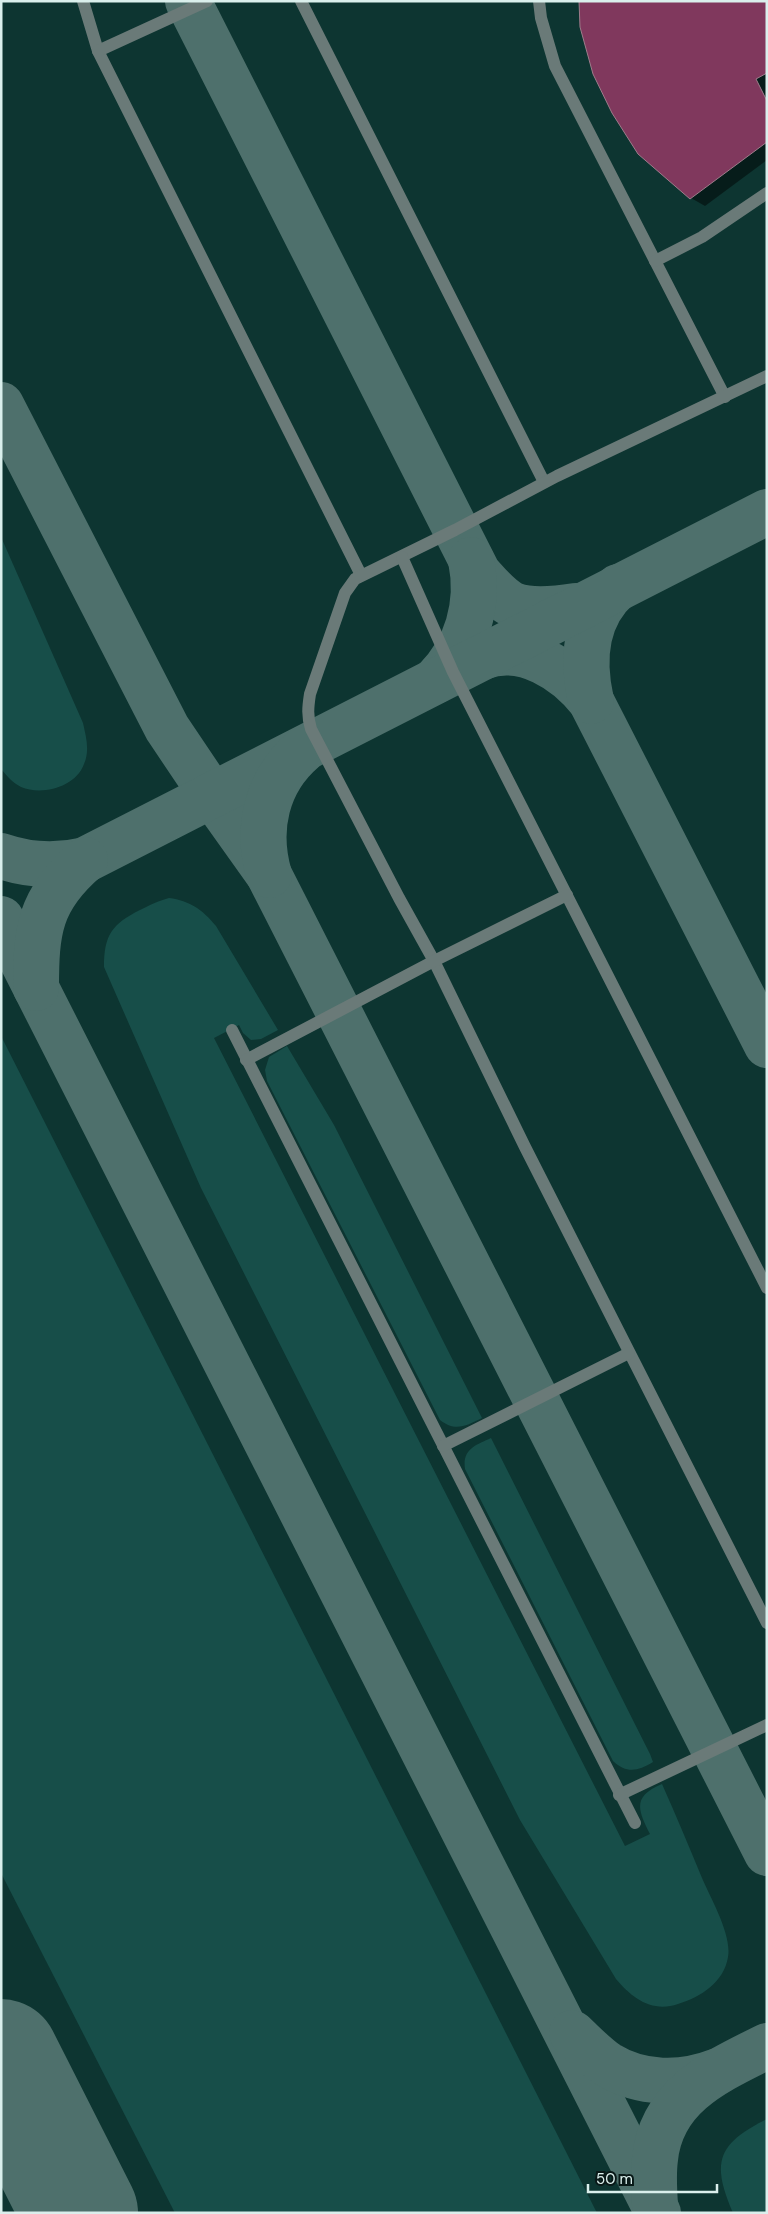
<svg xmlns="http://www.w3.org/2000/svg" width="768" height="2214" viewBox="0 0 768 2214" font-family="'DM Sans',sans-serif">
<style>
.green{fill:#174e49}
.shadow{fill:#0007}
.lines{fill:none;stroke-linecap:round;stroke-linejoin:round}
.taxiway{stroke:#4e706c;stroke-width:46}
.runway{stroke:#4e706c;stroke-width:116}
.building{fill:#80385d;stroke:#9d7d8b}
.minor{stroke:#6a7a78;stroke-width:12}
</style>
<rect width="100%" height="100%" fill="#0d3531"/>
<!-- green -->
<g class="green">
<path d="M1 537 83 723C86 737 90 750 84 764 76 787 42 796 21 787 13 783 7 776 1 769Z"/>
<path d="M169 898C190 901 202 909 216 926L278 1030 261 1039 251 1040 243 1033 239 1025 214 1038 625 1846 650 1834C637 1809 633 1796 662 1784 676 1815 689 1847 702 1878 711 1899 732 1935 728 1957 724 1982 701 1997 678 2004 652 2013 632 1998 616 1979L520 1820 201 1188 104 967C104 935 112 924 140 910 150 905 158 901 169 898Z"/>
<path d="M1 1036 597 2213H175L1 1873Z"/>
<path d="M287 1046 334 1125 482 1418C466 1426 455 1432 440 1420L267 1081 265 1070 269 1057Z"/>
<path d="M491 1438 650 1754 653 1762C638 1771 627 1774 613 1761L465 1469C462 1449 476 1445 491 1438Z"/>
<path d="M767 2119V2213H733C711 2162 717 2144 767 2119Z"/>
</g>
<!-- shadow -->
<path class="shadow" d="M767 1V160L705 206 691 198Z"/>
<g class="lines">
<!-- taxiway -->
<g class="taxiway">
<path d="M188 1 478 573C488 584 499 598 513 605 531 612 557 609 576 606"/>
<path d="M1 405 167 728 212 795 269 875 767 1853"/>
<path d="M482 657C523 641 567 670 591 701L767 1045"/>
<path d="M435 681C467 649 480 604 471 560"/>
<path d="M591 701C582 660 584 617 618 587"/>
<path d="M1 856C30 866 56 867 85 860L767 512"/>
<path d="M269 875C256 829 266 782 303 750"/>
<path d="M1 919 658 2213"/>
<path d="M36 988C36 931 39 900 85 860"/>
<path d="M572 2033C584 2044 594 2055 607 2064 641 2085 682 2085 718 2071"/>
<path d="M1 2065 19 2093"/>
<path d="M655 2205C654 2190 653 2174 655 2159 661 2095 717 2071 767 2046"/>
</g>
<!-- runway -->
<path class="runway" d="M1 2057 80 2213"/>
</g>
<!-- building -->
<path class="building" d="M579 1H767V73L756 79 767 101V142L690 199 638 154 612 113 593 74 580 27Z"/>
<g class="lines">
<!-- minor -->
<g class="minor">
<path d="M83 1 98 51 361 575"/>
<path d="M301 1 544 482"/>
<path d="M539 1 541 18 555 66 725 397"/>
<path d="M98 51 207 1"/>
<path d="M655 261 702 237 767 193"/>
<path d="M767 376 557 476 455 530 355 579 345 593 310 694C308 707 307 716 311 729L399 898 434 961 525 1147 767 1623"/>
<path d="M402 557 453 672 767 1288"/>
<path d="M232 1030 635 1823"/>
<path d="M246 1060 434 961 567 895"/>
<path d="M443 1446 629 1353"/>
<path d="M619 1795 767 1725"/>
</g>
</g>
<!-- border -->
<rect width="768" height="2214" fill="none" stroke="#daefec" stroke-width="5"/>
<!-- scale -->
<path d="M588 2184v8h129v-8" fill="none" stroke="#daefec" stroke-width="2.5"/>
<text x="596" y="2184" font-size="15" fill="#daefec" stroke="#091918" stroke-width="4" paint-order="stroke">50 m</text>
</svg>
